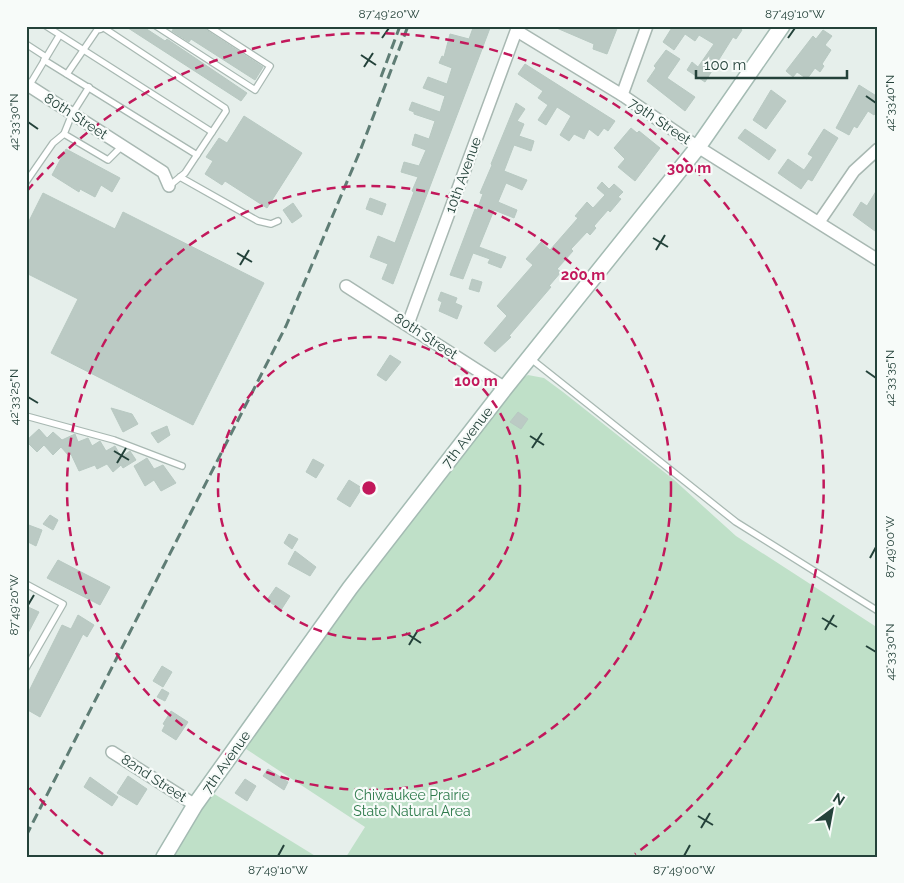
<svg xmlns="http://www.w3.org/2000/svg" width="904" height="883" viewBox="0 0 904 883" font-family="Raleway,sans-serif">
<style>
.green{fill:#bfe0c8}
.building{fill:#bbcac4;stroke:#b8c9c2}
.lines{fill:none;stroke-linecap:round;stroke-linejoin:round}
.lane-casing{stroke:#a8b8b2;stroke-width:8}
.street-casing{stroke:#a8b8b2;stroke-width:14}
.secondary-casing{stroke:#a4bbb3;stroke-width:18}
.lane{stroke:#fff;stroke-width:5.5}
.street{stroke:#fff;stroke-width:11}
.secondary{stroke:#fff;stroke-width:15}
.rail{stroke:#5f7d75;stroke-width:3;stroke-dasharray:10 5;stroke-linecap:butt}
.ticks{fill:none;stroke:#24423a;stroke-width:2}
.ring{fill:none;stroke:#c2185b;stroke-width:2.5;stroke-dasharray:9 6}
.labels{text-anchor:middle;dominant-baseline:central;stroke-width:4.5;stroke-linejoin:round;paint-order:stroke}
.street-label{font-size:14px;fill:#24423a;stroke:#f7fbf9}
.park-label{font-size:14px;fill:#2d7a4b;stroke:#f7fbf9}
.centre{fill:#c2185b;stroke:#f7fbf9;stroke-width:2.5}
.ring-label{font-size:15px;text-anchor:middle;font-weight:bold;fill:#c2185b;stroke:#f7fbf9;stroke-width:4.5;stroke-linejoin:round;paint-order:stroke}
.neatline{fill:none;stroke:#24423a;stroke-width:2}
.ticks-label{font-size:12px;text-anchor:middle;fill:#24423a}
</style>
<rect width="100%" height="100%" fill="#e6efeb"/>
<!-- green -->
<g class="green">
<path d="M528 375 544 378 563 392 673 479 736 536 878 628V857H346L365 827 243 747 345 605 522 379Z"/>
<path d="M211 792 317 857H169Z"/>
</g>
<!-- building -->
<g class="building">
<path d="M125 26H142L165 41 167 39 247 93 241 101Z"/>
<path d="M175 26H200L263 67 255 80 191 39 189 42 172 31Z"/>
<path d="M476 26 490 28 393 284 382 279 388 264 370 257 378 236 395 243 414 192 412 191 418 177 401 172 404 162 419 166 426 150 412 145 415 134 429 139 435 121 414 114V112L409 110 412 102 440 112 445 96 423 88 428 77 447 84 452 68 439 63 442 56 444 57 450 34 469 39 473 28 475 29Z"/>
<path d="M552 26H618L607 54 593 49 594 44Z"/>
<path d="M673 26H737L742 30 736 39 733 37 705 82 687 70 692 62 698 67 714 44 699 35 695 41 685 34 674 50 663 42Z"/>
<path d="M823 30 832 36 825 45 831 50 822 64 824 66 820 72 815 68 807 79 797 72 793 77 786 71 813 36 816 39Z"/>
<path d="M666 50 680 59 667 78 695 97 685 111 647 81 656 68 654 66Z"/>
<path d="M525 64 615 121 608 131 604 128 598 136 589 129 584 139 574 134 569 141 560 135 571 116 557 107 546 125 538 120 548 105 538 98 543 91 518 74Z"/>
<path d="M859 85 878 97V108L874 115 868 111 857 128 854 126 849 135 836 128Z"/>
<path d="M771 90 786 101 766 129 753 120Z"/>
<path d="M516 103 525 109 517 121 524 124 519 136 534 141 531 151 514 145 504 171 527 180 522 190 506 183 498 202 517 210 514 218 494 210 479 247 506 257 501 268 488 263 490 259 473 253 463 279 450 275 475 209 477 210 483 194 480 193 492 165 491 164Z"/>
<path d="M244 116 302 153 267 208 225 181 222 185 205 174 213 161 206 157 219 138 227 143Z"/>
<path d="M631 128 637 133 639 131 660 148 635 181 618 167 625 159 614 148Z"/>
<path d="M745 129 776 150 769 160 738 138Z"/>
<path d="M824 129 838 138 812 181 808 179 801 189 778 173 788 159 804 170 813 157 808 154Z"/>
<path d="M66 149 120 178 112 192 101 185 95 197 80 189 79 192 52 175Z"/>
<path d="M602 182 609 189 614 184 623 192 618 197 621 199 610 212 608 210 594 226 596 228 590 235 587 232 571 249 573 251 557 269 561 272 549 286 551 287 509 336 511 337 495 352 484 343 507 316 497 306 533 265 526 259 541 242 550 250 578 218 575 216 587 202 593 208 605 195 597 188Z"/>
<path d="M878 188V226L875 231 853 215 861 202 867 206Z"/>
<path d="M43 193 115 229 123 212 264 283 193 425 51 353 78 299 26 273V227Z"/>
<path d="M370 198 386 204 382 215 366 209Z"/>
<path d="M293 203 302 216 292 223 283 210Z"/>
<path d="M472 279 482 282 479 292 469 289Z"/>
<path d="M441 292 457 298 455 303 462 306 457 319 439 311 442 302 438 300Z"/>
<path d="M390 355 401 362 386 381 377 375Z"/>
<path d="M111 408 132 414 138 424 123 432Z"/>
<path d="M518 412 528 419 521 429 510 422Z"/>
<path d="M167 426 170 435 158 443 151 433Z"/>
<path d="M39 429 47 438 53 432 62 440 75 434 78 442 88 438 92 446 100 441 106 451 115 446 121 457 130 451 136 460 123 468 121 465 113 472 107 464 97 469 95 465 79 471 71 454 69 456 61 447 53 455 44 445 37 452 26 441Z"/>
<path d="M147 458 154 469 163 465 176 483 161 491 154 480 145 486 134 466Z"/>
<path d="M313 459 324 465 316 478 306 472Z"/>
<path d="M349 480 362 488 350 507 337 499Z"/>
<path d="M50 515 58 520 53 530 43 524Z"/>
<path d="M26 524 42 530 36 546 26 541Z"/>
<path d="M289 534 298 539 292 549 284 543Z"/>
<path d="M295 551 316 567 310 576 288 564Z"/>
<path d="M58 560 110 587 100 605 47 578Z"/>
<path d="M276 587 290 596 281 610 267 600Z"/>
<path d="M26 606 39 612 26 637Z"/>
<path d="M78 615 94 625 87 637 83 634 40 717 26 709V697L62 625 71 629Z"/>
<path d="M162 666 172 672 163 687 153 681Z"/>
<path d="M162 689 169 693 165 701 157 697Z"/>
<path d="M171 711 188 722 176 740 162 731 165 725 163 724Z"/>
<path d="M268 769 288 782 284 790 263 776Z"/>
<path d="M128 776 147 789 137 805 117 793Z"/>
<path d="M90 777 118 797 112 806 84 787Z"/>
<path d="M245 779 256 786 247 801 235 793Z"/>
</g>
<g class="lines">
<!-- lane casing -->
<g class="lane-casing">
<g id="lane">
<path d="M46 26 212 132"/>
<path d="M101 26 225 108 226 111 185 173 169 186"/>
<path d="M156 26 255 90 270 66 208 26"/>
<path d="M26 44 46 57"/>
<path d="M44 60 197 155"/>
<path d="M67 74 97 30 101 29"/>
<path d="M29 86 59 36"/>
<path d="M89 87 72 114 64 134 108 160 122 146"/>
<path d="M180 177 258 221 271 224 278 221"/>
<path d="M26 182 53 143 64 134"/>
<path d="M530 358 736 522 878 611"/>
<path d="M26 416 114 440 182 466"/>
<path d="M26 584 63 604 26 668"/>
</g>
</g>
<!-- street casing -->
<g class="street-casing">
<g id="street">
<path d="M517 31 622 95 698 147 878 260"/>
<path d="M26 84 163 172 169 186"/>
<path d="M622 95 647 26"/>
<path d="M819 222 854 171 878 149"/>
<path d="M346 286 505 388"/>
<path d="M408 324 518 26"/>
<path d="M112 752 195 805"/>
</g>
</g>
<!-- secondary casing -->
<g class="secondary-casing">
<path id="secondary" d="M164 857 195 805 350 588 505 388 698 147 782 26"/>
</g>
<!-- lane -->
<use href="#lane" class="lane"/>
<!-- street -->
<use href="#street" class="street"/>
<!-- secondary -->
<use href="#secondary" class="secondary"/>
<!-- rail -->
<g class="rail">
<path d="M381 77 400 26"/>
<path d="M26 836 286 326 360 151 408 26"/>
</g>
</g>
<!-- ticks -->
<path class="ticks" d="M382 38 389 28M788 38 795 28M361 55 376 65M364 67 373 53M866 96 876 103M28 122 38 129M653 238 668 247M656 250 665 235M237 253 252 262M240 265 249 250M866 371 876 378M28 397 38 403M530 436 544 445M532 448 542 433M114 451 129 460M117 463 126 448M870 558 876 547M28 605 34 595M822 618 837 627M825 630 834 615M406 633 421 643M409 645 418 630M866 646 876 652M698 816 713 825M701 828 710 813M278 856 284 845M684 856 690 845"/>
<!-- distance rings -->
<g class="ring">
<circle cx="369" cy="488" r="151"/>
<circle cx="369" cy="488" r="302"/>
<path d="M103 854A453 453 0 0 1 27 785M27 191A453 453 0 1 1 635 854"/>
</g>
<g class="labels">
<!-- street labels -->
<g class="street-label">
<text transform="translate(76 116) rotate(33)">80th Street</text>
<text transform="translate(660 121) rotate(34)">79th Street</text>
<text transform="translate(463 175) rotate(-70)">10th Avenue</text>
<text transform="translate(426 336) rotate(33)">80th Street</text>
<text transform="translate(467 437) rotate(-52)">7th Avenue</text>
<text transform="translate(226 762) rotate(-55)">7th Avenue</text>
<text transform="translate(154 778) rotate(33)">82nd Street</text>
</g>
<!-- park labels -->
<g class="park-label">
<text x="412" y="795">Chiwaukee Prairie<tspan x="412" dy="16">State Natural Area</tspan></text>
</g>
</g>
<circle cx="369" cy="488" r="8" class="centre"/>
<g class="ring-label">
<text x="689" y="173">300 m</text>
<text x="583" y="280">200 m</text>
<text x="476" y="386">100 m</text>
</g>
<!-- border -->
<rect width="904" height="883" fill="none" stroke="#f7fbf9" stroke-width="55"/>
<!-- north arrow -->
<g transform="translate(832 810) rotate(32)" stroke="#f7fbf9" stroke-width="4" paint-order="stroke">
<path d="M0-4L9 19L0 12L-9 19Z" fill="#24423a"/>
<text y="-8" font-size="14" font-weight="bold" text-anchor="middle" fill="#24423a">N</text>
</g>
<!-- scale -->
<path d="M696 70v8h151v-8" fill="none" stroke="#24423a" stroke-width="2.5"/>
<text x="704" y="70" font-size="15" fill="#24423a" stroke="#f7fbf9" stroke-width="4" paint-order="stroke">100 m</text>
<rect x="28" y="28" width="848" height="828" class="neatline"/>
<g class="ticks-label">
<text x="389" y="18">87°49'20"W</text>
<text x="795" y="18">87°49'10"W</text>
<text transform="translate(890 103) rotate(-90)" y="4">42°33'40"N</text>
<text transform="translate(14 122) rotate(-90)" y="4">42°33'30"N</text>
<text transform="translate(890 378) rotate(-90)" y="4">42°33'35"N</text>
<text transform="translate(14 397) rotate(-90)" y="4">42°33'25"N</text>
<text transform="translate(890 547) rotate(-90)" y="4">87°49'00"W</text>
<text transform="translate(14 605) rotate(-90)" y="4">87°49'20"W</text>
<text transform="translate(890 652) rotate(-90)" y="4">42°33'30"N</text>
<text x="278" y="874">87°49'10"W</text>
<text x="684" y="874">87°49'00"W</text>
</g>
</svg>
